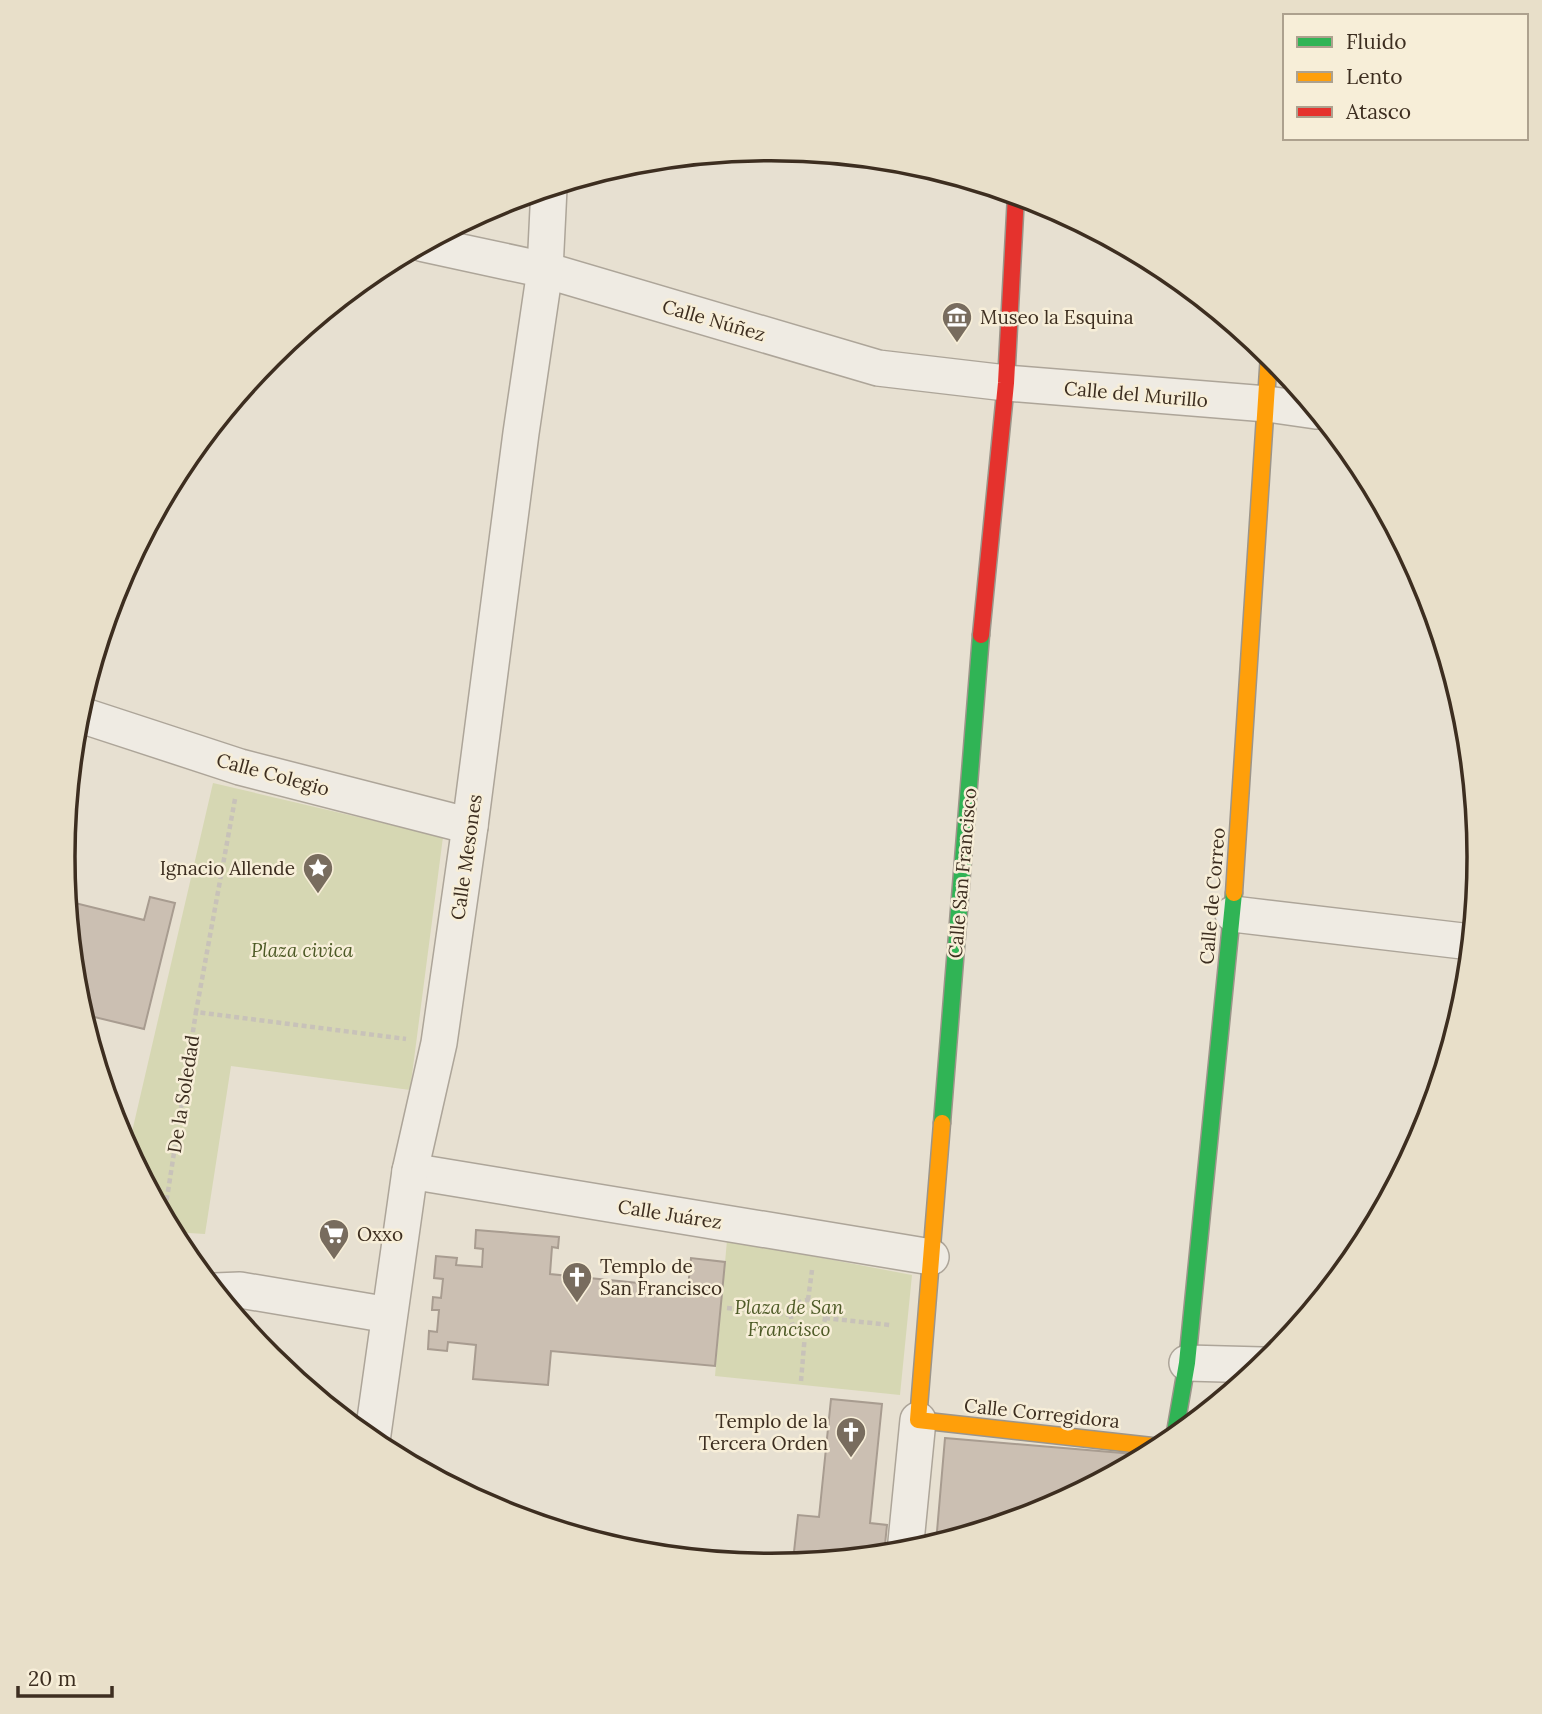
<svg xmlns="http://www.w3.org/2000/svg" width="1542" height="1714" viewBox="0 0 1542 1714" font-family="Lora,serif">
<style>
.green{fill:#d6d7b3}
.building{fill:#cbbfb2;stroke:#a89c90;stroke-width:2}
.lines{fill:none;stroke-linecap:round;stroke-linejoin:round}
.street-casing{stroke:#ada599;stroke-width:38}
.fast-casing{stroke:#9c958a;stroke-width:19}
.slow-casing{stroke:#9c958a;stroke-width:19}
.jam-casing{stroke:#9c958a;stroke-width:19}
.path{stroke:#c8c2b9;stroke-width:4.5;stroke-dasharray:5 3.5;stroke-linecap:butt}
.street{stroke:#efebe3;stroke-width:35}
.fast{stroke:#30b455;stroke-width:16}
.slow{stroke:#ff9f0a;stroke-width:16}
.jam{stroke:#e5322d;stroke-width:16}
.labels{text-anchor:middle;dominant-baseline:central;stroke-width:5;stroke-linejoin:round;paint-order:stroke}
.poi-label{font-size:19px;fill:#3d2e20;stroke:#f7eed8;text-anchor:start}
.street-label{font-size:19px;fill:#3d2e20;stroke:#f7eed8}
.park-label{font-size:19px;font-style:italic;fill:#4d5a26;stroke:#f7eed8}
.rim{fill:none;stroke:#3d2e20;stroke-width:3.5}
</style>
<rect width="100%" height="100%" fill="#e7e0d1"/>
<!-- green -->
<g class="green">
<path d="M213 783 443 837 410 1090 231 1066 205 1234 173 1232 128 1149Z"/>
<path d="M727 1240 912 1275 900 1395 715 1376Z"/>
</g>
<!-- building -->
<g class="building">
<path d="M150 897 175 903 144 1029 82 1014 77 995 67 901 144 920Z"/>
<path d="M476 1230 559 1237 558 1248 552 1247 550 1274 688 1288 691 1258 725 1262 715 1366 551 1351 548 1385 473 1379 476 1345 448 1342 447 1351 428 1349 429 1331 437 1332 439 1310H432L433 1297 441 1298 443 1279 434 1278 436 1256 457 1258 456 1265 482 1267 483 1249 475 1248Z"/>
<path d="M831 1399 882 1404 870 1523 887 1525 884 1554 793 1561 798 1515 819 1517Z"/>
<path d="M945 1438 1146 1455 1099 1480H1093V1484L1042 1511 936 1543Z"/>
</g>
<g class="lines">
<!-- street casing -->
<g class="street-casing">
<g id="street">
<path d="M424 244 545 270 878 368 1006 383 1267 404 1316 411"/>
<path d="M78 714 240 767 470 826"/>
<path d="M1233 914 1471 942"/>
<path d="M410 1171 931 1257"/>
<path d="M215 1291 240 1290 389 1315"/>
<path d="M1187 1363 1262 1365"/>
<path d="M372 1441 410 1171 439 1043 470 826 521 433 545 270 549 188"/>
<path d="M905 1552 918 1420"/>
</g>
</g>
<!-- fast casing -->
<g class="fast-casing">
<g id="fast">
<path d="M942 1123 981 635"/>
<path d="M1174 1438 1187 1363 1234 893"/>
</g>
</g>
<!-- slow casing -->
<g class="slow-casing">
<g id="slow">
<path d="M1234 893 1269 354"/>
<path d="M942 1123 918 1420 1161 1447"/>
</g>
</g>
<!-- jam casing -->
<g class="jam-casing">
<path id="jam" d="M981 635 1006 383 1016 195"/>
</g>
<!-- path -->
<g class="path">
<path d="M235 799 196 1012 406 1039"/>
<path d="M164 1217 196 1012"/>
<path d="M808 1300 812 1270"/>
<circle cx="808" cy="1317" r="17"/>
<path d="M727 1308 791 1315"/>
<path d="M825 1318 890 1325"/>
<path d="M801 1381 805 1334"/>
</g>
<!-- street -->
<use href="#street" class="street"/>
<!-- fast -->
<use href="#fast" class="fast"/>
<!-- slow -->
<use href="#slow" class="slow"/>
<!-- jam -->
<use href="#jam" class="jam"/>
</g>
<!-- icons -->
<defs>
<g id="museum-pin" transform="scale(1.575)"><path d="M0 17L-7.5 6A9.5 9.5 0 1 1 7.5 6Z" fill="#786c5e" stroke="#f7eed8"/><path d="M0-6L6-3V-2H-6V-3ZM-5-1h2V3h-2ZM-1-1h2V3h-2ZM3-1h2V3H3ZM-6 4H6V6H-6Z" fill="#fff"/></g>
<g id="sight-pin" transform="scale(1.575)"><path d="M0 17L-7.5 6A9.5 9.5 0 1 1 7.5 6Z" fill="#786c5e" stroke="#f7eed8"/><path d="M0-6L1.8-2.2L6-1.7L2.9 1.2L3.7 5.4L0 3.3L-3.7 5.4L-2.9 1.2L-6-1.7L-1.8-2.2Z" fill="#fff"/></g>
<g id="supermarket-pin" transform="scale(1.575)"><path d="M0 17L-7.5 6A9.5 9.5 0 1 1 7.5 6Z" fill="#786c5e" stroke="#f7eed8"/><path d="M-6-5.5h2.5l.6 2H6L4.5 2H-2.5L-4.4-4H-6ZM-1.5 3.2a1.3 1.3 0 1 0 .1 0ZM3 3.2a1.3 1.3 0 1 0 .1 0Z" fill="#fff"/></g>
<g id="church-pin" transform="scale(1.575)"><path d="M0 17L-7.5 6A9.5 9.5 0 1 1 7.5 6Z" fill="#786c5e" stroke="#f7eed8"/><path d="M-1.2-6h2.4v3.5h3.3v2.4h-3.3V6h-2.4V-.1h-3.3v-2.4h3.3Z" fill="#fff"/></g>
</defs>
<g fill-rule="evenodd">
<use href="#museum-pin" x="957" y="317"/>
<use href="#sight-pin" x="318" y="868"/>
<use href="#supermarket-pin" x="334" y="1234"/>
<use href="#church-pin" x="577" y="1277"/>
<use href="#church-pin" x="851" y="1432"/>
</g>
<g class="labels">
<!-- poi labels -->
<g class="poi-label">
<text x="980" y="317">Museo la Esquina</text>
<text x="295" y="868" text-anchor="end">Ignacio Allende</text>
<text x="357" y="1234">Oxxo</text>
<text x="600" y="1266">Templo de<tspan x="600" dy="22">San Francisco</tspan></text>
<text x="828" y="1421" text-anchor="end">Templo de la<tspan x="828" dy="22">Tercera Orden</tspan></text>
</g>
<!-- street labels -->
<g class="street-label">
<text transform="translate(714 320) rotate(16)">Calle Núñez</text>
<text transform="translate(1136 394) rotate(5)">Calle del Murillo</text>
<text transform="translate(273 774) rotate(15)">Calle Colegio</text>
<text transform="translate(466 857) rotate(-82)">Calle Mesones</text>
<text transform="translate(962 873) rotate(-85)">Calle San Francisco</text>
<text transform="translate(1212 896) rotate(-85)">Calle de Correo</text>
<text transform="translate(183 1094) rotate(-81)">De la Soledad</text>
<text transform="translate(670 1214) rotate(9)">Calle Juárez</text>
<text transform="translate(1042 1413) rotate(6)">Calle Corregidora</text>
</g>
<!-- park labels -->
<g class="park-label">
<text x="302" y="950">Plaza civica</text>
<text x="789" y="1307">Plaza de San<tspan x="789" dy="22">Francisco</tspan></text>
</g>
</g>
<!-- crop -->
<path d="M0 0H1542V1714H0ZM75 857a696 696 0 1 1 1392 0a696 696 0 1 1-1392 0Z" fill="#e8dfc9" fill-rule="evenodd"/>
<path class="rim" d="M75 857a696 696 0 1 1 1392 0a696 696 0 1 1-1392 0Z"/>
<!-- legend -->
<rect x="1283" y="14" width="245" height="126" fill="#f7eed8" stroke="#ada18e" stroke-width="2"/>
<rect x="1297" y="37" width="35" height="10" fill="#30b455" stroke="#ada18e" stroke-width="2"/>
<text x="1346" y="49" font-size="21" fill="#3d2e20">Fluido</text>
<rect x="1297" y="72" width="35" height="10" fill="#ff9f0a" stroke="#ada18e" stroke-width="2"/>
<text x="1346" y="84" font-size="21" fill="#3d2e20">Lento</text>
<rect x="1297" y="107" width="35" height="10" fill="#e5322d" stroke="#ada18e" stroke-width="2"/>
<text x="1346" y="119" font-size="21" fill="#3d2e20">Atasco</text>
<!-- scale -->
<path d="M18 1686v10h94v-10" fill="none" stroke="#3d2e20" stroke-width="3.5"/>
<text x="28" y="1686" font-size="21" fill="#3d2e20" stroke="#f7eed8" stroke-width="5" paint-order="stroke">20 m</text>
</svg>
